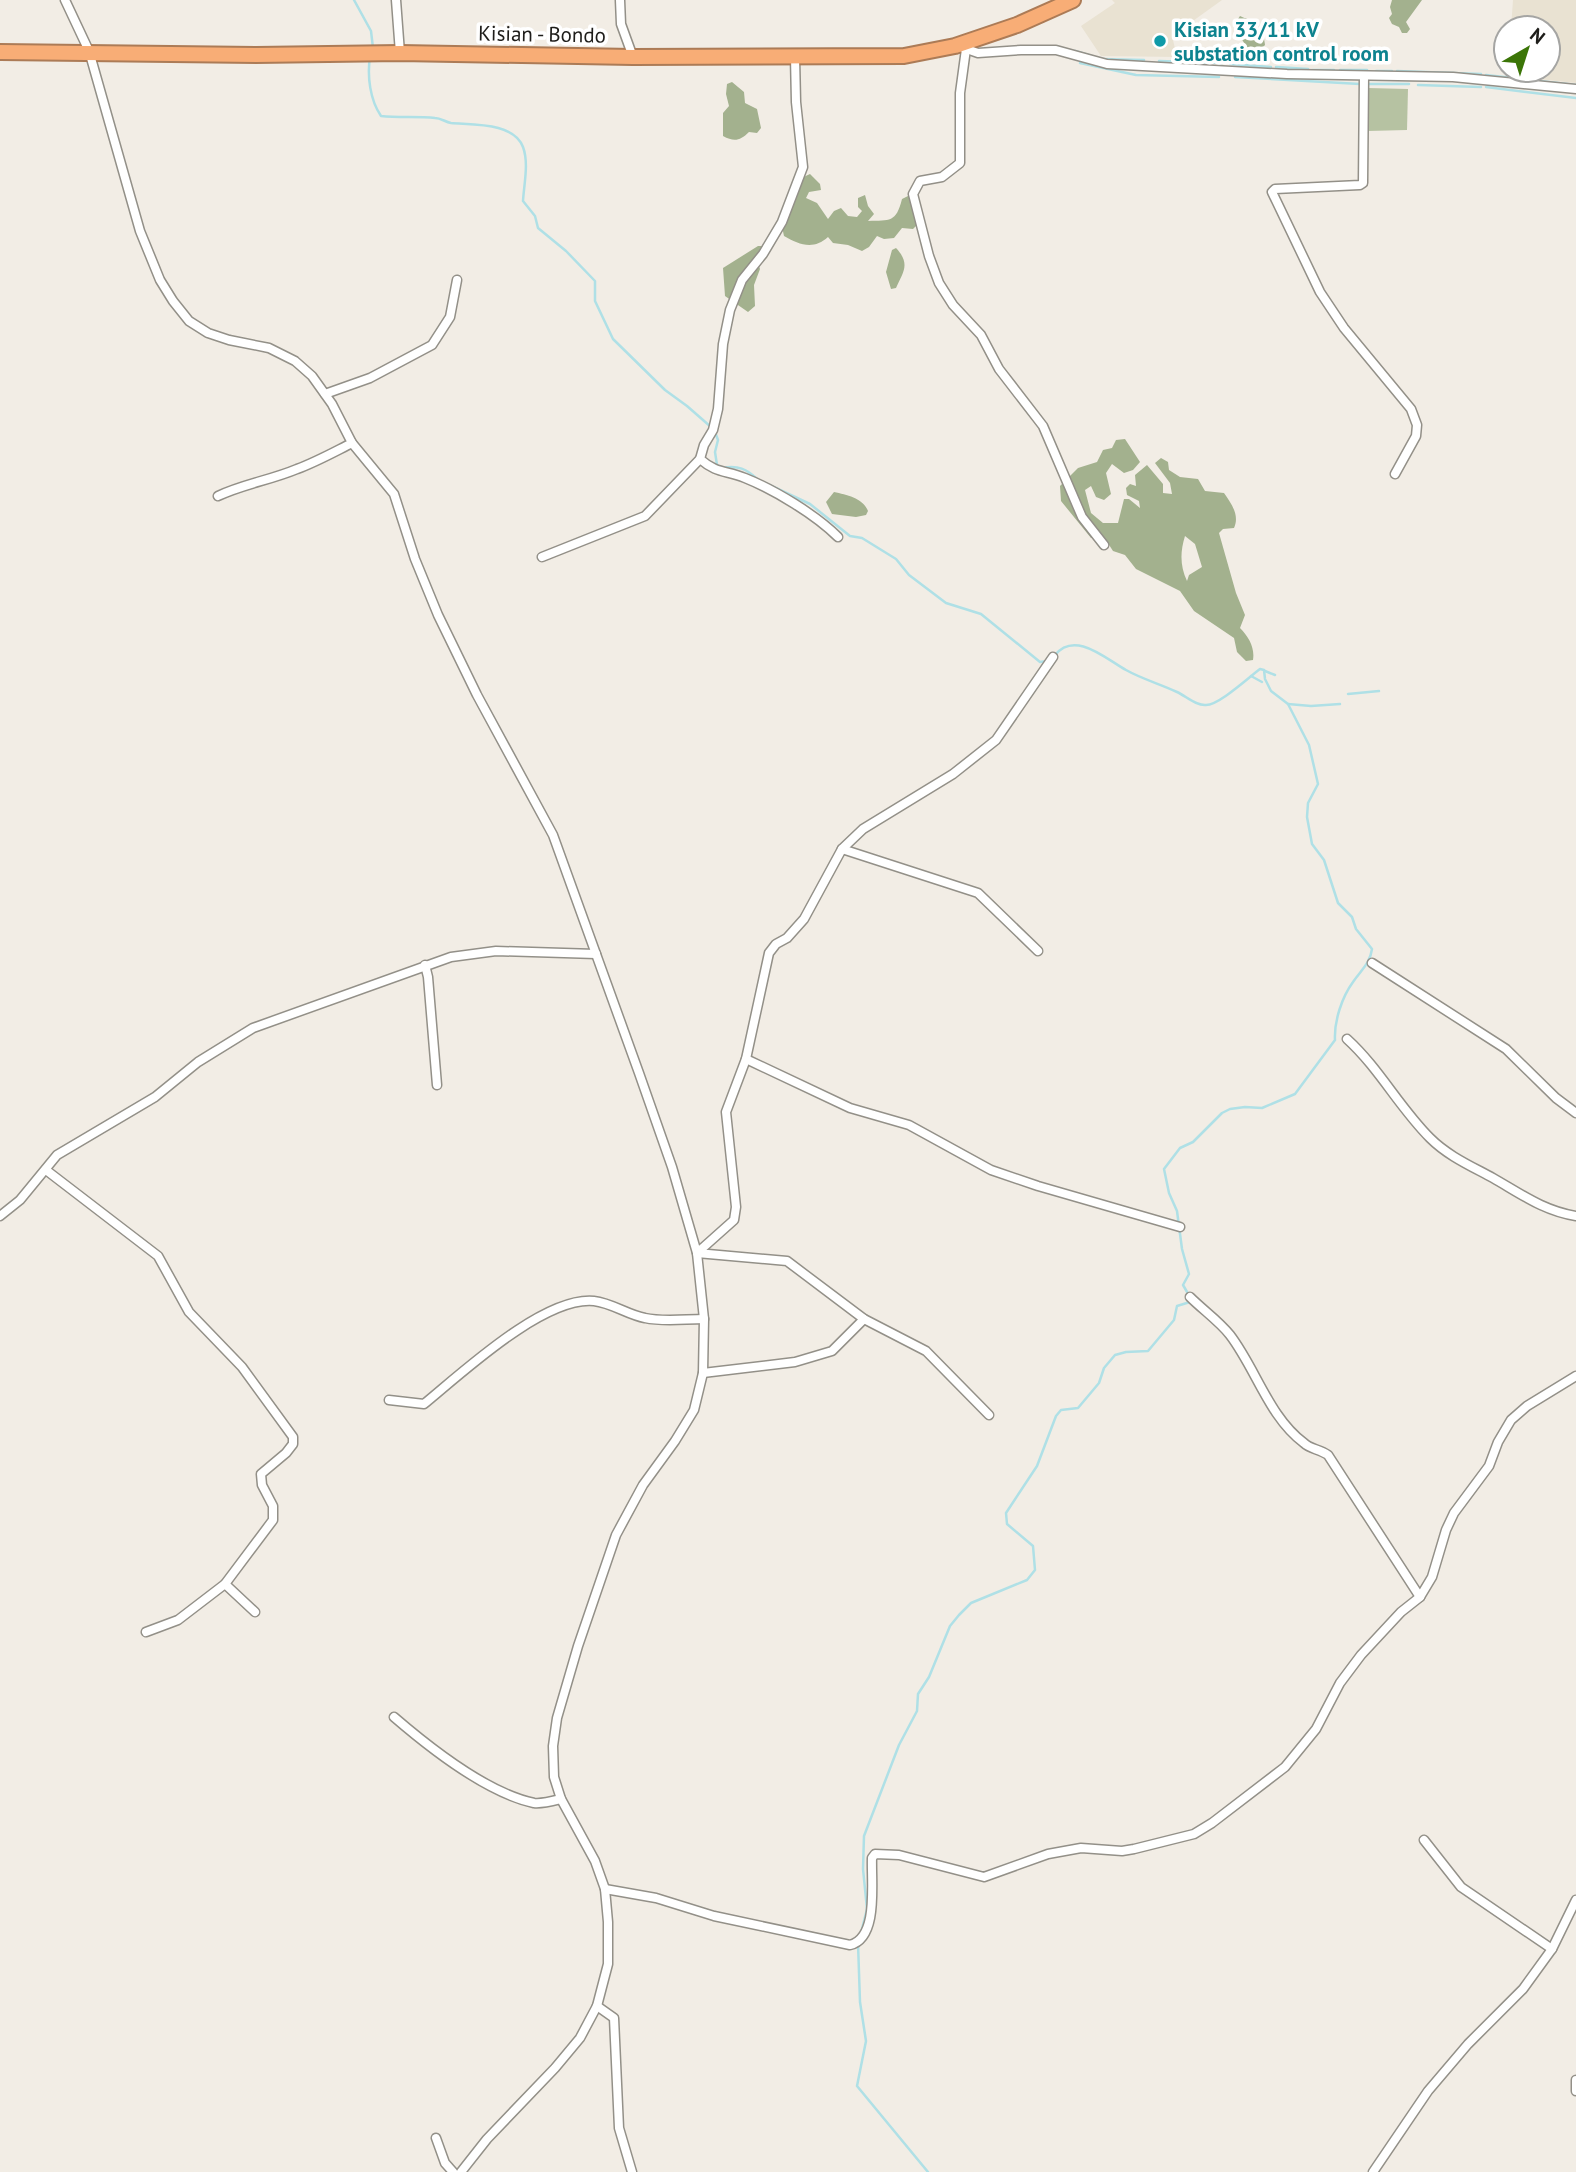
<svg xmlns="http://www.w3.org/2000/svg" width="1576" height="2172" viewBox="0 0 1576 2172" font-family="'PT Sans',sans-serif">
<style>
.built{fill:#e9e2d2}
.green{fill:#b6c2a2}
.forest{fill:#a3b18e;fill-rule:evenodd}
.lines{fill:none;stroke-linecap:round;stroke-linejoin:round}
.stream{stroke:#afe0e6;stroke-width:2.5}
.street-casing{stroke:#939088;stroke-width:11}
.highway-casing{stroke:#ac7b56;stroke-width:18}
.street{stroke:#fff;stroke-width:8}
.highway{stroke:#f8ad76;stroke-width:14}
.culture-dot{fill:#0f9aa8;stroke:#fff;stroke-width:2.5}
.labels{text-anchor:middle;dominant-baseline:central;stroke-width:7;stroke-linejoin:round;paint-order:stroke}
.culture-label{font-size:21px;font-weight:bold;fill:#0d838f;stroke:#fff;text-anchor:start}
.street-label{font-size:21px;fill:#1e1d1a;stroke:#fff}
</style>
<rect width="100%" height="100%" fill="#f2ede5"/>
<!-- built -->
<g class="built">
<path d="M1112 0H1222L1172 36 1177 57 1101 56 1081 26 1115 3Z"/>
<path d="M1513 0H1576V83L1509 76V70H1548V28H1511Z"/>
</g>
<!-- green -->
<path class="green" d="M1368 88 1408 89 1407 130 1368 131Z"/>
<!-- forest -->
<g class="forest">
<path d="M1392 0H1422L1406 22 1410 29 1407 33H1402L1399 27 1392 24 1389 18 1392 14 1390 7Z"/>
<path d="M1240 16C1255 22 1263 28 1265 45L1258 52 1248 50 1234 25Z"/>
<path d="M732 82 744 92 745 103 757 109 761 128 757 133 749 132C740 141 734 142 723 136V113L729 106 726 94 727 84Z"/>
<path d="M810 174 820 184 821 190 809 192 806 198 817 203 828 219 834 211 841 208 848 216 857 217 862 211 858 207V198L865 195 868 206 874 214 868 221C890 220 896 223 902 199L908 196 915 204 917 225 913 229 902 228 894 238 884 239 877 236 869 247 862 251 848 245 833 243 828 237C814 250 799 245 784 236 779 216 789 181 810 174Z"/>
<path d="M758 246H762L756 257 760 269 754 285 755 306 748 312 725 296 723 268Z"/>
<path d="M896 248C911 264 903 272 896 288L891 289 886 272 892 250Z"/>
<path d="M1125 439 1140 462 1133 470 1124 473 1112 464 1106 473 1111 494 1104 500 1096 497 1091 486 1085 490 1091 513 1103 523H1118L1124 499H1129L1140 508 1139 501 1127 495 1126 488 1130 484 1136 486 1135 475 1147 465 1163 484V493L1172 494 1170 483 1155 463 1161 458 1168 462 1169 470 1180 477 1198 479 1205 491 1224 493C1231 503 1240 515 1234 528L1223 529 1219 533 1236 593 1245 615 1240 628C1249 637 1255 648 1253 660L1246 661 1237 652 1234 638 1194 611 1180 591 1136 569 1125 555 1113 551 1104 537 1091 538 1061 501 1060 486 1078 468 1097 462 1103 450 1112 448 1116 440ZM1185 536 1195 544 1202 567 1189 575 1187 581C1180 566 1180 552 1185 536Z"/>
<path d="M834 492C847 495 863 498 868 511L866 515 856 517 832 514 826 502Z"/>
</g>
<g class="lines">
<!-- stream -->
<g class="stream">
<path d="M354 0 371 31 373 48"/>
<path d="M1075 51 1092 56"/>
<path d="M370 57C367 76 370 100 381 116 399 118 418 116 435 118 441 118 445 122 451 123 471 125 514 122 523 147 529 163 524 184 523 201L535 216 538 228 566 251 595 281V301L613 339 665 390 687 406 711 427"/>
<path d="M1101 59 1144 60"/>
<path d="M1159 61 1222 63"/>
<path d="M1080 63 1136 75 1219 77"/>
<path d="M1230 64 1271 67"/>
<path d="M1276 67 1308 69"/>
<path d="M1313 70H1334"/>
<path d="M1340 70H1367"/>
<path d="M1376 71H1392"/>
<path d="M1397 71 1481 74"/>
<path d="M1486 75 1576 85"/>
<path d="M1235 77 1360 84"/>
<path d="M1367 84H1409"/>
<path d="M1418 85 1481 87"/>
<path d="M1486 87 1576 98"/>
<path d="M715 432 718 440 715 452 717 465 722 468C738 465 747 469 757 479"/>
<path d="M763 482 810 504 850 536 862 538 896 559 909 575 946 603 981 614 1040 662 1047 661"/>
<path d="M1265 671 1275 675"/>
<path d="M1251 676 1262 682"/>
<path d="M1348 694 1379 691"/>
<path d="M1288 704 1311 706 1340 704"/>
<path d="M861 1933 867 1909 863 1869 864 1836 899 1745 917 1711 918 1694 929 1677 950 1626 959 1615 971 1603 1027 1580 1035 1570 1033 1546 1007 1524 1006 1513 1037 1466 1056 1416 1061 1410 1078 1408 1099 1383 1104 1368 1115 1355 1126 1352 1148 1351 1174 1320 1177 1306 1190 1302V1297L1183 1285 1189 1274 1182 1249 1177 1211 1169 1193 1164 1169 1180 1148 1193 1142 1222 1113 1230 1109 1245 1107 1262 1108 1295 1094 1335 1040C1334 1021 1342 997 1353 982 1361 970 1370 964 1372 949L1356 929 1352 917 1338 903 1324 860 1312 844 1307 817 1308 803 1318 784 1309 745 1288 704 1271 691 1265 679 1264 670 1260 669C1248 678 1219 705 1206 705 1196 706 1186 696 1177 692 1160 684 1142 679 1126 670 1106 659 1075 630 1055 655"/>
<path d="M858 1943 860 2002 866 2041 857 2086 928 2172"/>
</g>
<!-- street casing -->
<g class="street-casing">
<g id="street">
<path d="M65 0 89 51 140 231 160 280 173 301 189 321 208 333 229 340 269 348 295 361 312 376 332 404 352 443 394 494 415 559 438 615 477 695 553 835 639 1073 672 1167 697 1253 704 1319 703 1373 694 1410 675 1441 643 1485 616 1535 578 1646 557 1718 553 1746 554 1777 561 1799 595 1861 605 1889 608 1922V1964L597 2006 580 2038 555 2068 487 2139 461 2172"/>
<path d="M396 0 400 53"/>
<path d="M620 0 621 24 633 57"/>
<path d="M958 46 978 53 1021 50H1056L1107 64 1287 74 1453 77 1576 89"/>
<path d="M966 49 960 93V163L942 177 920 181 913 194 929 256 939 283 953 305 981 335 999 369 1043 426 1082 517 1104 545"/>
<path d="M795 57 796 102 803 167 782 222 763 254 742 280 730 310 723 344 718 409 713 430 704 445 700 459C717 474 726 470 745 478 775 490 816 515 838 537"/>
<path d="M1364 76 1363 183 1360 185 1275 189 1272 192 1320 292 1344 328 1411 409 1417 425 1416 436 1395 474"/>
<path d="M325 394 370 378 432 345 450 317 457 280"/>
<path d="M218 496C243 484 271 480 297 469 316 462 334 452 352 443"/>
<path d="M542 557 645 516 700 459"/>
<path d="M842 849 978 893 1038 951"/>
<path d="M1372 963 1506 1049 1556 1098 1576 1113"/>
<path d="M425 965 428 977 437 1085"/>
<path d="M1347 1039C1379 1068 1399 1107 1430 1138 1448 1156 1471 1166 1493 1178 1521 1194 1544 1211 1576 1216"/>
<path d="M746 1059 850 1108 909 1125 991 1170 1038 1186 1180 1227"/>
<path d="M46 1170 158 1256 189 1312 242 1367 293 1437V1444L286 1453 261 1474 262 1485 273 1506V1520L225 1584 178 1620 146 1632"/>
<path d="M0 1216 20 1200 57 1155 155 1097 198 1062 253 1028 451 957 496 951 596 954"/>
<path d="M1190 1297C1203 1310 1219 1321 1230 1335 1256 1369 1269 1417 1304 1443 1310 1449 1319 1449 1328 1455L1420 1597"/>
<path d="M703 1373 795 1362 832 1351 864 1319"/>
<path d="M389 1400 424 1404C462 1373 544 1296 594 1301 612 1303 628 1315 645 1318 663 1322 685 1319 704 1319"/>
<path d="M989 1415 926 1351 864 1319 787 1261 697 1253 734 1220 736 1207 726 1112 746 1059 769 953 776 944 787 938 804 919 842 849 863 829 953 774 996 740 1053 657"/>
<path d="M225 1584 255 1612"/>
<path d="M394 1717C430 1748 487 1793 534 1803 542 1804 553 1801 561 1799"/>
<path d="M1424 1840 1461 1887 1552 1949"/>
<path d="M605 1889 656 1898 714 1916 850 1945C879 1938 871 1882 872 1858L875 1854 899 1855 984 1877 1048 1854 1081 1848 1122 1851 1134 1849 1194 1834 1212 1823 1285 1767 1316 1729 1340 1683 1361 1655 1401 1612 1420 1597 1432 1577 1446 1530 1454 1513 1489 1466 1498 1442 1511 1420 1527 1406 1576 1376"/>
<path d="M597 2006 614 2018 619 2128 632 2172"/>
<path d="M1576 2080V2091"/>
<path d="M436 2138 445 2163 453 2172"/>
<path d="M1373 2172 1428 2091 1468 2044 1523 1989 1552 1949 1576 1900"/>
</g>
</g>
<!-- highway casing -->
<g class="highway-casing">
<path id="highway" d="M0 52 256 55 400 53 633 57 904 56 955 46 1017 25 1073 0"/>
</g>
<!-- street -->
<use href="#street" class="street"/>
<!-- highway -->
<use href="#highway" class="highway"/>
</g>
<!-- markers -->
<circle class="culture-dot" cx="1160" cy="41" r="7"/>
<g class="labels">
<!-- culture labels -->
<g class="culture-label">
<text x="1174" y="29">Kisian 33/11 kV<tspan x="1174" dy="24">substation control room</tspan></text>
</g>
<!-- street labels -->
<g class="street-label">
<text transform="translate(542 34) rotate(1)">Kisian - Bondo</text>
</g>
</g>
<!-- north arrow -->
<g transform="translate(1527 49) rotate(39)"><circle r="33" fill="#ffffff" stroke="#a5a5a3" stroke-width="2"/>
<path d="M0-5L12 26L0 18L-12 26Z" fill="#3b7507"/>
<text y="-10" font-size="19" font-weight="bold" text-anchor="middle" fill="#1e1d1a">N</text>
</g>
</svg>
